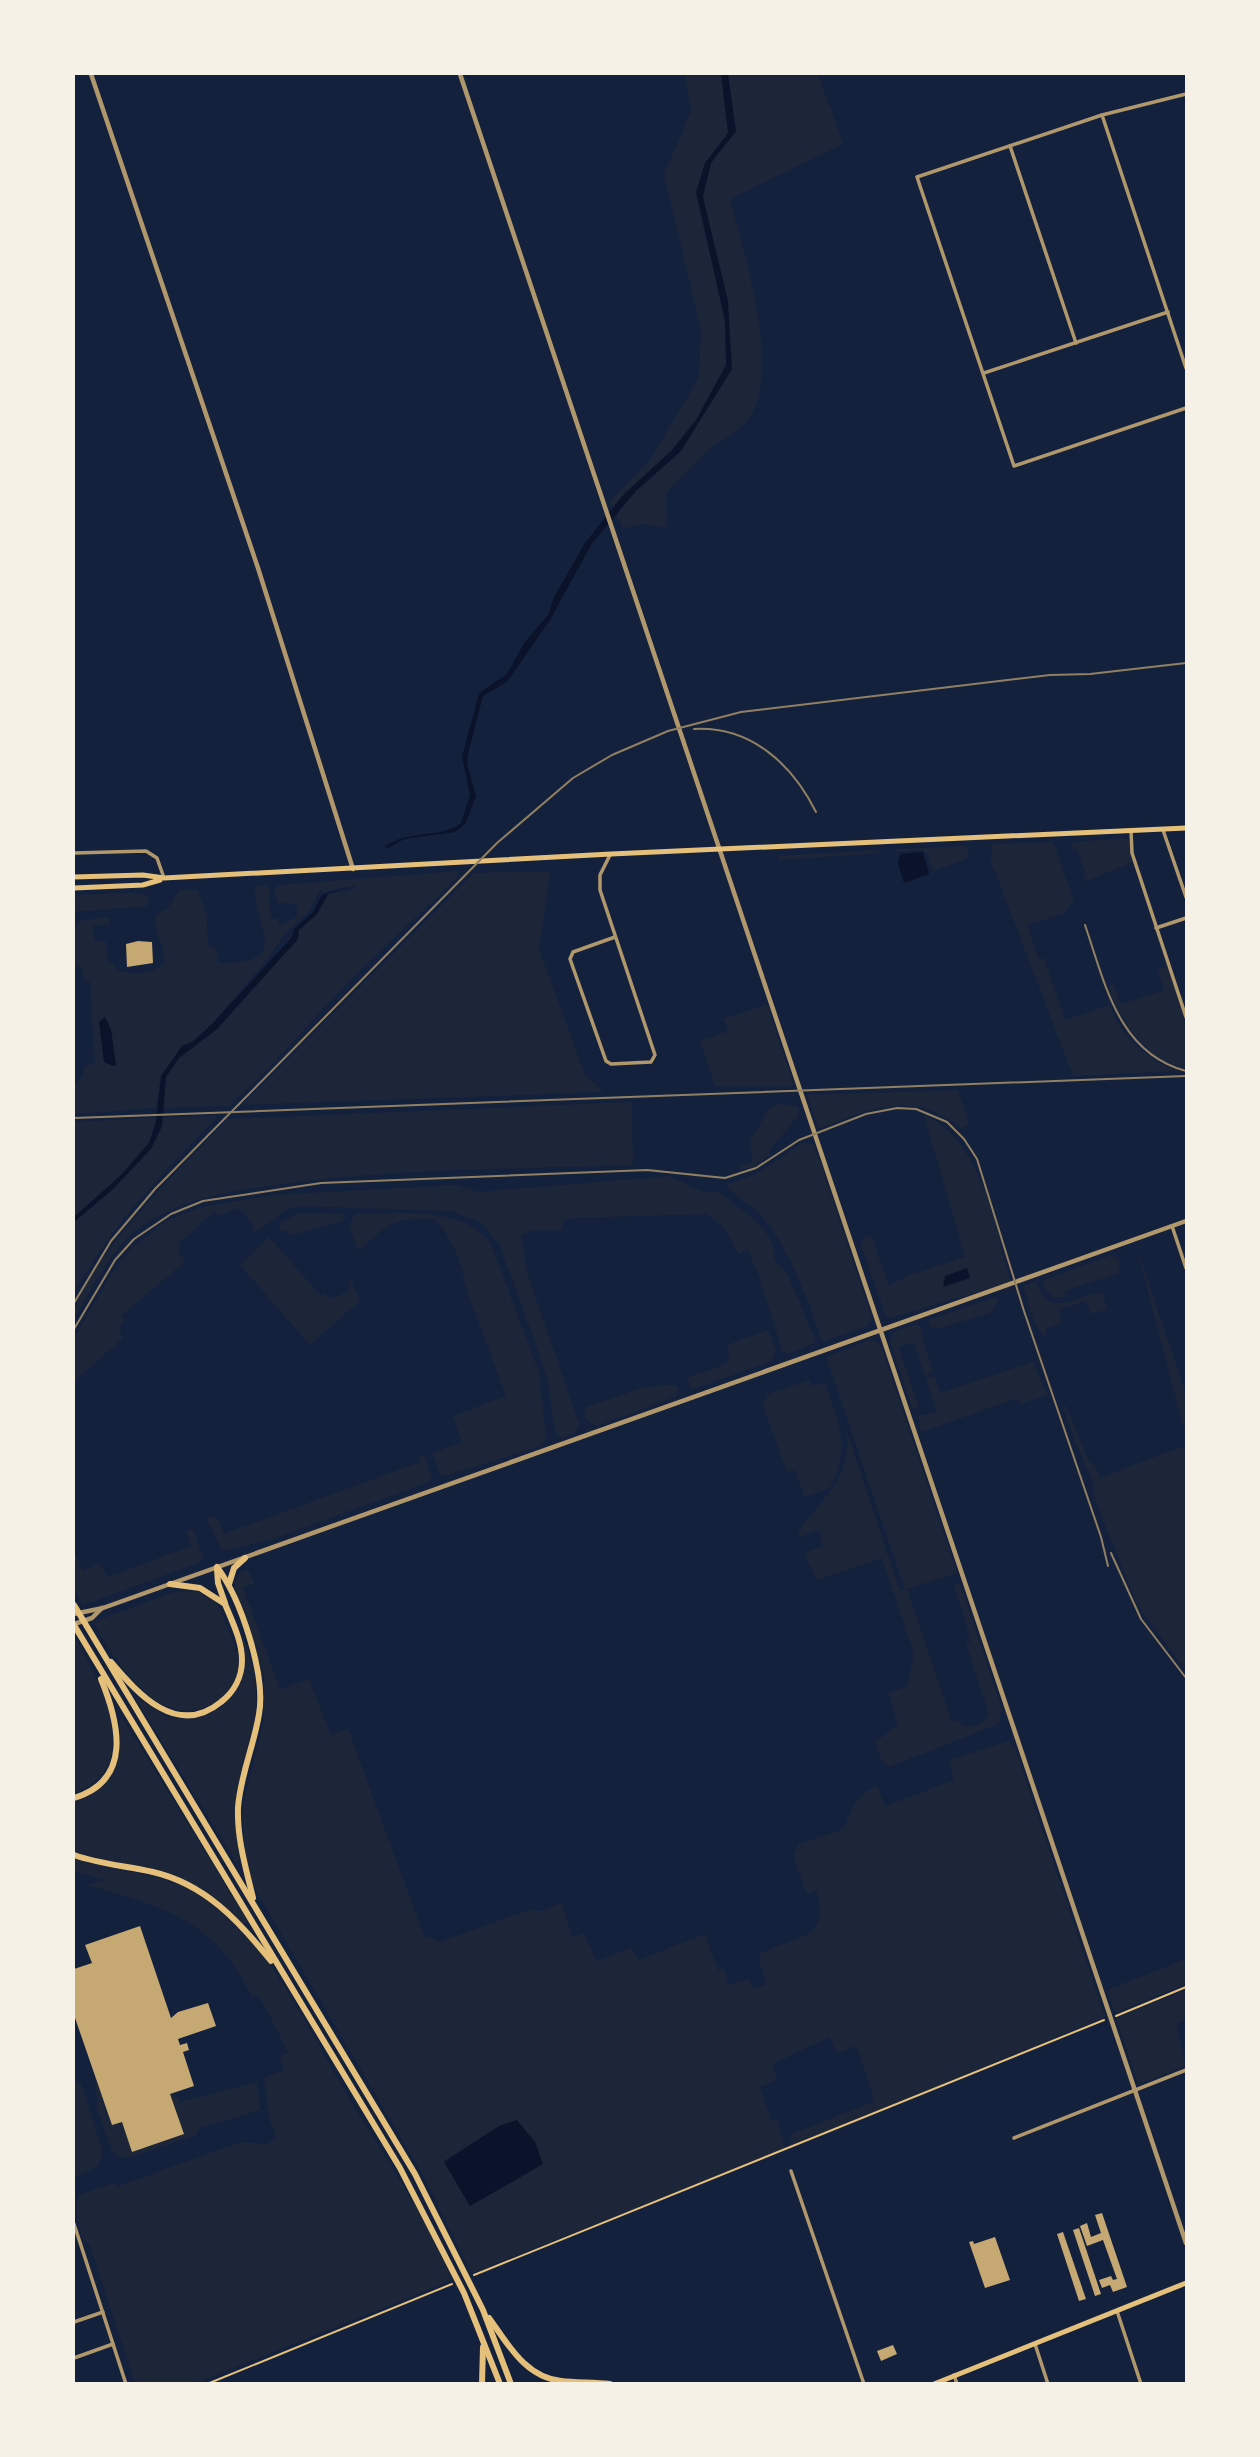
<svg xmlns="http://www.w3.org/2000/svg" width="1260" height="2457" viewBox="0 0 1260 2457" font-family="Cabin,sans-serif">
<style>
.green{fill:#1d2539;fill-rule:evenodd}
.water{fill:#0b132b}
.building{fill:#c6a872}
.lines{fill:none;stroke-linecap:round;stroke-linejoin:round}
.path{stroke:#e5c07b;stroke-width:2}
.minor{stroke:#b1986c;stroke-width:3.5}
.tertiary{stroke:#b1986c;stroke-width:4.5}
.secondary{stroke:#e5c07b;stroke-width:5}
.primary{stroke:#e5c07b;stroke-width:5}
.motorway{stroke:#e5c07b;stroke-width:6}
.rail{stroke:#918062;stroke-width:2}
</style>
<rect width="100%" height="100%" fill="#14213d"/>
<!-- green -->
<g class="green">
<path d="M685 74H818L843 144 730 199C744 253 779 362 752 414 743 430 724 437 711 448 695 461 681 478 666 493V527L641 524 623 529 610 501 649 461 699 378 701 331 664 174 691 111Z"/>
<path d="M1124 838 1129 841 1132 862 1087 881 1082 877 1086 874 1078 850 1071 848 1073 842Z"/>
<path d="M1050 842 1054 844 1074 902 1065 913 1027 925 1039 959 1044 958 1065 1020 1110 1005C1120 1036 1147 1060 1178 1071L1073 1076 991 861 992 846 994 844Z"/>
<path d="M965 846 969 849 968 858 933 871 927 853 922 850 894 852 897 849Z"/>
<path d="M877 850 881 853 779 860 778 856Z"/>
<path d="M458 871 456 879 347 983 263 1074 229 1106 161 1108 166 1077 179 1058 186 1049 216 1030 298 939 299 930 317 914 328 894 352 890 357 885 325 892 320 890 309 911 283 936 270 956 212 1024 176 1055 161 1076 156 1108 74 1114V1086L82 1077 85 1066 95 1063 90 982 85 981 81 968 75 963 74 930 79 921 108 917 111 924 93 926 94 942 106 941 107 963H113L117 970C131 976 154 975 164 962 164 945 153 928 156 915L168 908 179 890 198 889 207 918 208 945 217 949 218 963 244 962 260 956 266 944 254 893 257 886 266 885 270 889 269 908 272 919 278 918 279 925 297 917 298 904 278 903 274 890 279 885Z"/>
<path d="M550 871 539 949 585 1075 604 1092 242 1105 474 873Z"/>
<path d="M135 893 149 896 147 906 74 912V895Z"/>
<path d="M1167 966 1186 1022V1068C1145 1060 1121 1022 1108 986L1113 984 1121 1004 1164 990 1157 969Z"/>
<path d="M767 1004 794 1086H715L700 1041 728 1031 724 1019Z"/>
<path d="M958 1090 969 1124 961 1128C913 1089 870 1108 819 1129L807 1095Z"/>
<path d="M632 1102 633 1165C517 1169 399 1168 283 1184 233 1191 186 1197 142 1226 112 1246 92 1289 74 1319 73 1272 193 1155 228 1119Z"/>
<path d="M778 1104 798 1107 799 1115 769 1151 770 1155 751 1168 740 1170V1166L752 1162 750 1140 770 1108Z"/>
<path d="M924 1115C983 1141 994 1226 1011 1282L887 1319 861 1246 865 1237 871 1235 889 1286 905 1277 965 1257Z"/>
<path d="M218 1116C164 1172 110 1225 74 1294V1222C97 1203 163 1149 161 1118Z"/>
<path d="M156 1118C152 1160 103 1191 74 1217V1122Z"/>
<path d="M804 1142 812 1144 819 1158 872 1318 867 1326 822 1342C808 1301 792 1252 763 1218 752 1205 737 1197 725 1186L754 1175Z"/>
<path d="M669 1176 706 1193 717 1191C737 1207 778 1230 774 1259L787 1273 816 1342 789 1354 783 1352 759 1276 747 1249 739 1255 724 1228 707 1214 574 1218 563 1220 562 1230H532L521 1236 527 1272 579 1424 574 1433 561 1438 555 1432 548 1382 538 1350 500 1246 482 1223 452 1211 298 1206 286 1210 256 1232 251 1229 255 1226 239 1208 219 1215 214 1212 177 1245 181 1248 177 1251 186 1261 121 1316 124 1320 119 1328 123 1338 74 1382V1338L112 1273 132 1248 168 1220 203 1207 272 1195 457 1185 479 1192Z"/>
<path d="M299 1213 342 1214 344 1221 291 1235 286 1230 282 1232 279 1229 281 1222Z"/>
<path d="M355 1214C400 1215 462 1204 491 1244L539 1373 546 1438 541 1446 445 1476 440 1474 432 1453 462 1442 453 1416 506 1396 462 1277 465 1276C457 1254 451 1237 435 1219 391 1219 392 1221 359 1251L349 1225Z"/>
<path d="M269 1237 321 1296 324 1293 330 1299 350 1291V1278L360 1301 310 1345 240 1265Z"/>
<path d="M1136 1246 1186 1394V1437Z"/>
<path d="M1112 1255 1119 1260 1120 1273 1065 1291 1064 1297H1052L1043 1286 1044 1280Z"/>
<path d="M1035 1282C1039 1286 1040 1292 1044 1296 1059 1314 1084 1292 1102 1293L1108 1309 1091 1314 1086 1301 1058 1310 1062 1323 1045 1329 1046 1341 1034 1321 1023 1286Z"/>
<path d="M996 1297 998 1301 992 1312 941 1328 931 1327 928 1320Z"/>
<path d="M915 1324 922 1327 921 1335 933 1371 925 1376 914 1342 899 1347 919 1408 915 1409 912 1407 890 1342 893 1332Z"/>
<path d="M768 1330 776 1351 772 1361 694 1389 690 1387 687 1378 728 1363 726 1359 731 1357 727 1345Z"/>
<path d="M870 1340 879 1343 883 1351 957 1573 907 1589 952 1722 958 1720 963 1726C975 1727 982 1725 989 1714L966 1644 971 1641 954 1585 956 1582 961 1586 1002 1709 998 1724 889 1767 882 1761 875 1743 898 1724 888 1693 908 1686 914 1653 882 1558 816 1580 805 1553 823 1545 818 1530 800 1537 798 1532C821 1500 855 1474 846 1429L900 1591 905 1590 826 1357Z"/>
<path d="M1033 1362 1048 1395 1020 1404 1018 1398 921 1432 918 1416 937 1412 926 1378 935 1377 940 1393Z"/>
<path d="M809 1380 812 1386 825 1382C838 1423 852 1446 830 1488L804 1497 795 1470 787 1472 762 1403 767 1400 765 1395Z"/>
<path d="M671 1385 678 1387 677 1396 597 1426 586 1419 584 1413 587 1407 644 1387Z"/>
<path d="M1063 1406H1066L1089 1461 1095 1466 1100 1478 1186 1445V1671L1137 1604 1092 1493 1095 1487 1073 1437Z"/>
<path d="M424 1455 432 1477 429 1482 273 1539 222 1551 208 1522V1518L212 1516 218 1519 224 1534 420 1462 419 1457Z"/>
<path d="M193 1529 203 1558 201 1562 83 1605 74 1589V1553L84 1571 99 1563 108 1577 191 1546 186 1531Z"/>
<path d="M247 1569 255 1583 243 1588 280 1689 309 1679 331 1735 348 1729 424 1936 440 1942 528 1910 542 1911 562 1903 572 1937 584 1933 596 1961 632 1948 638 1960 705 1934 718 1970 724 1969 728 1985 749 1979 753 1989 766 1984 759 1961 761 1953 808 1934C823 1924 822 1906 816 1891L807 1895 793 1855 798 1844 844 1829C852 1808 856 1795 877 1786L885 1806 954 1780 949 1760 1009 1741 1016 1751 1105 2017 789 2147 792 2134 875 2101 856 2046 837 2054 830 2037 772 2064 777 2080 760 2087 771 2121 777 2119 785 2149 472 2273 425 2178 256 1891 245 1858 242 1810 263 1723 264 1675 234 1585 240 1572ZM499 2126 470 2206 444 2161Z"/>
<path d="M194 1591C216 1595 220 1607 227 1627 233 1640 239 1653 238 1668 233 1708 186 1721 156 1701 128 1682 109 1650 93 1622L174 1592Z"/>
<path d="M74 1636C100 1678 146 1770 74 1793Z"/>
<path d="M243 1638C278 1714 230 1781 239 1860L236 1862 136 1699C147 1701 157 1713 169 1717 204 1726 243 1702 245 1664 246 1655 242 1645 243 1638Z"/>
<path d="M123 1719 236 1902 248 1921 244 1924C194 1874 140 1869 74 1853V1802C111 1791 125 1758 119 1721Z"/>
<path d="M74 1859C118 1873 165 1872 205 1898 269 1941 308 2030 347 2095 384 2156 425 2214 452 2280L196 2383H135L89 2242 84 2243C79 2226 73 2212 79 2195L114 2183 116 2187 240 2142 267 2144 276 2138 269 2118 264 2078 284 2070 279 2057 288 2052C277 2033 270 2012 257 1995L252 1997C214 1919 164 1907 87 1885L105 1880 74 1871Z"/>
<path d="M1186 1959V1984L1115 2013 1107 1990Z"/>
<path d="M1186 1990V2019L1176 2024 1186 2066 1141 2083 1137 2081 1116 2018Z"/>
<path d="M257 2082 260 2110 200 2128 196 2135 129 2158 117 2156 112 2150 96 2106 98 2101 94 2086 97 2084 112 2125 122 2122 132 2152 183 2134 170 2094 175 2093 180 2102Z"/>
<path d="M74 2083H81L103 2152 98 2166 74 2178Z"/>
</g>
<!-- water -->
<g class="water">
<path d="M721 74H728L736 131 711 163 703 197 728 301 732 369 681 451 636 491 591 545 550 620 507 682 483 696 468 754 467 764 476 796 466 823 455 832 404 839 389 848 384 847C407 829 442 839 461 823L470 795 462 757 479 693 507 674 524 643 548 615 554 597 585 543 623 495 672 450 696 420 726 365 725 321 696 192 705 163 728 133Z"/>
<path d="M923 852 929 874 904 883 898 864 900 854Z"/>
<path d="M356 885 328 894 317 914 299 930 298 939 216 1030 179 1058 166 1077 162 1126 151 1149 112 1190 74 1222V1217L123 1173 149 1143 156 1122 161 1076 182 1046 194 1041 212 1024 292 937 294 929 313 912 322 895Z"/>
<path d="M105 1017 111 1029 116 1065 113 1066 104 1062 99 1022Z"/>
<path d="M967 1268 970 1278 943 1287 945 1276Z"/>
<path d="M517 2120 535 2142 543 2164 470 2206 444 2162 499 2126Z"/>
</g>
<!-- building -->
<g class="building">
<path d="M138 941 152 942 153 963 127 967 126 944Z"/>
<path d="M140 1926 171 2018 178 2012 208 2003 216 2026 178 2039 180 2045 187 2043 189 2050 183 2052 194 2086 170 2094 184 2134 132 2152 122 2122 112 2125 74 2015V1969L92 1963 85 1945Z"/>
<path d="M1102 2213 1127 2287 1113 2292 1110 2285 1102 2288 1099 2280 1111 2276 1113 2280 1117 2279 1103 2240 1087 2246 1080 2226 1087 2223 1091 2237 1101 2233 1095 2215Z"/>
<path d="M1079 2228 1101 2294 1095 2296 1073 2230Z"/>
<path d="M1063 2232 1086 2299 1079 2301 1057 2234Z"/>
<path d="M995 2237 1010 2280 985 2288 969 2242 973 2241 974 2244Z"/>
<path d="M893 2345 897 2354 881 2361 877 2351Z"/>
</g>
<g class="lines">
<!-- path -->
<g class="path">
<path d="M1116 2016 1186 1987"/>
<path d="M474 2275 1104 2020"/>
<path d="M207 2384 452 2284"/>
</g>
<!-- minor -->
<g class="minor">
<path d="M1186 94 1102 115 917 177 1014 466 1186 408"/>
<path d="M1102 115 1186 368"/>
<path d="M1010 146 1076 343"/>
<path d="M984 373 1168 312"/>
<path d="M1163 830 1186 897"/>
<path d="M1131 831 1132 853 1186 1017"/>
<path d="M74 853 146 851 157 858 164 878"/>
<path d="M610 855 600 875V890L655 1055 651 1062 611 1064 606 1061 570 959 573 952 615 937"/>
<path d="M1156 928 1186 918"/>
<path d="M1172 1226 1186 1268"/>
<path d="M1014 2138 1186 2070"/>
<path d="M791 2171 864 2384"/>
<path d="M74 2224 126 2384"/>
<path d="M1117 2311 1141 2384"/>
<path d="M74 2322 103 2312"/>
<path d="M1035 2344 1048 2384"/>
<path d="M74 2358 113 2344"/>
<path d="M954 2375 957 2384"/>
</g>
<!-- tertiary -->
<g class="tertiary">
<path d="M91 74 258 568 353 869"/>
<path d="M460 74 1186 2243"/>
<path d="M74 1614 103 1608 170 1584 1186 1221"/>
<path d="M74 1624 92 1618 102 1608"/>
</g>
<!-- secondary -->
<g class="secondary">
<path d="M74 877 143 875 164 878 611 854 1186 828"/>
<path d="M74 888 143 885 160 880"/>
</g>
<!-- primary -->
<path class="primary" d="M934 2384 1186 2283"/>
<!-- motorway -->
<g class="motorway">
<path d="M217 1567C241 1599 266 1675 259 1714 254 1746 240 1776 238 1808 237 1840 246 1868 253 1898"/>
<path d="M217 1569 218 1583 225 1603"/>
<path d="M229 1584 234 1568 245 1558"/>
<path d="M74 1605 415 2174 483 2310 511 2384"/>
<path d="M74 1625 400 2168 464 2293 500 2384"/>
<path d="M111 1662C138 1694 177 1738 221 1702 234 1692 242 1677 242 1660 242 1641 232 1621 225 1604L200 1588 170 1584"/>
<path d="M74 1798C133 1780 119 1723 101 1679"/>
<path d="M74 1855C99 1864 127 1866 153 1872 205 1884 239 1921 271 1961"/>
<path d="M489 2318C508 2344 525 2377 561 2381 577 2383 594 2382 610 2384"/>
<path d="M482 2384 483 2347"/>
</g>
<!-- rail -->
<g class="rail">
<path d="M694 729C751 726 792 764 816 812"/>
<path d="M1085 925C1105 983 1118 1053 1186 1071"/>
<path d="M74 1118 1186 1076"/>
<path d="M74 1303 111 1241 155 1189 497 843 573 778 612 755 668 731 741 712 1050 675 1090 674 1186 663"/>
<path d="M74 1329 115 1260 134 1239 171 1214 203 1201 321 1183 647 1170 725 1178 756 1168 799 1140 866 1114 897 1108 916 1109 947 1122 964 1139 977 1159 1024 1311 1101 1537 1108 1566"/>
<path d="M1111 1553 1141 1619 1186 1678"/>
</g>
</g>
<!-- border -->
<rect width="1260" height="2457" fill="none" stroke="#f6f1e7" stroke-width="150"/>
</svg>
